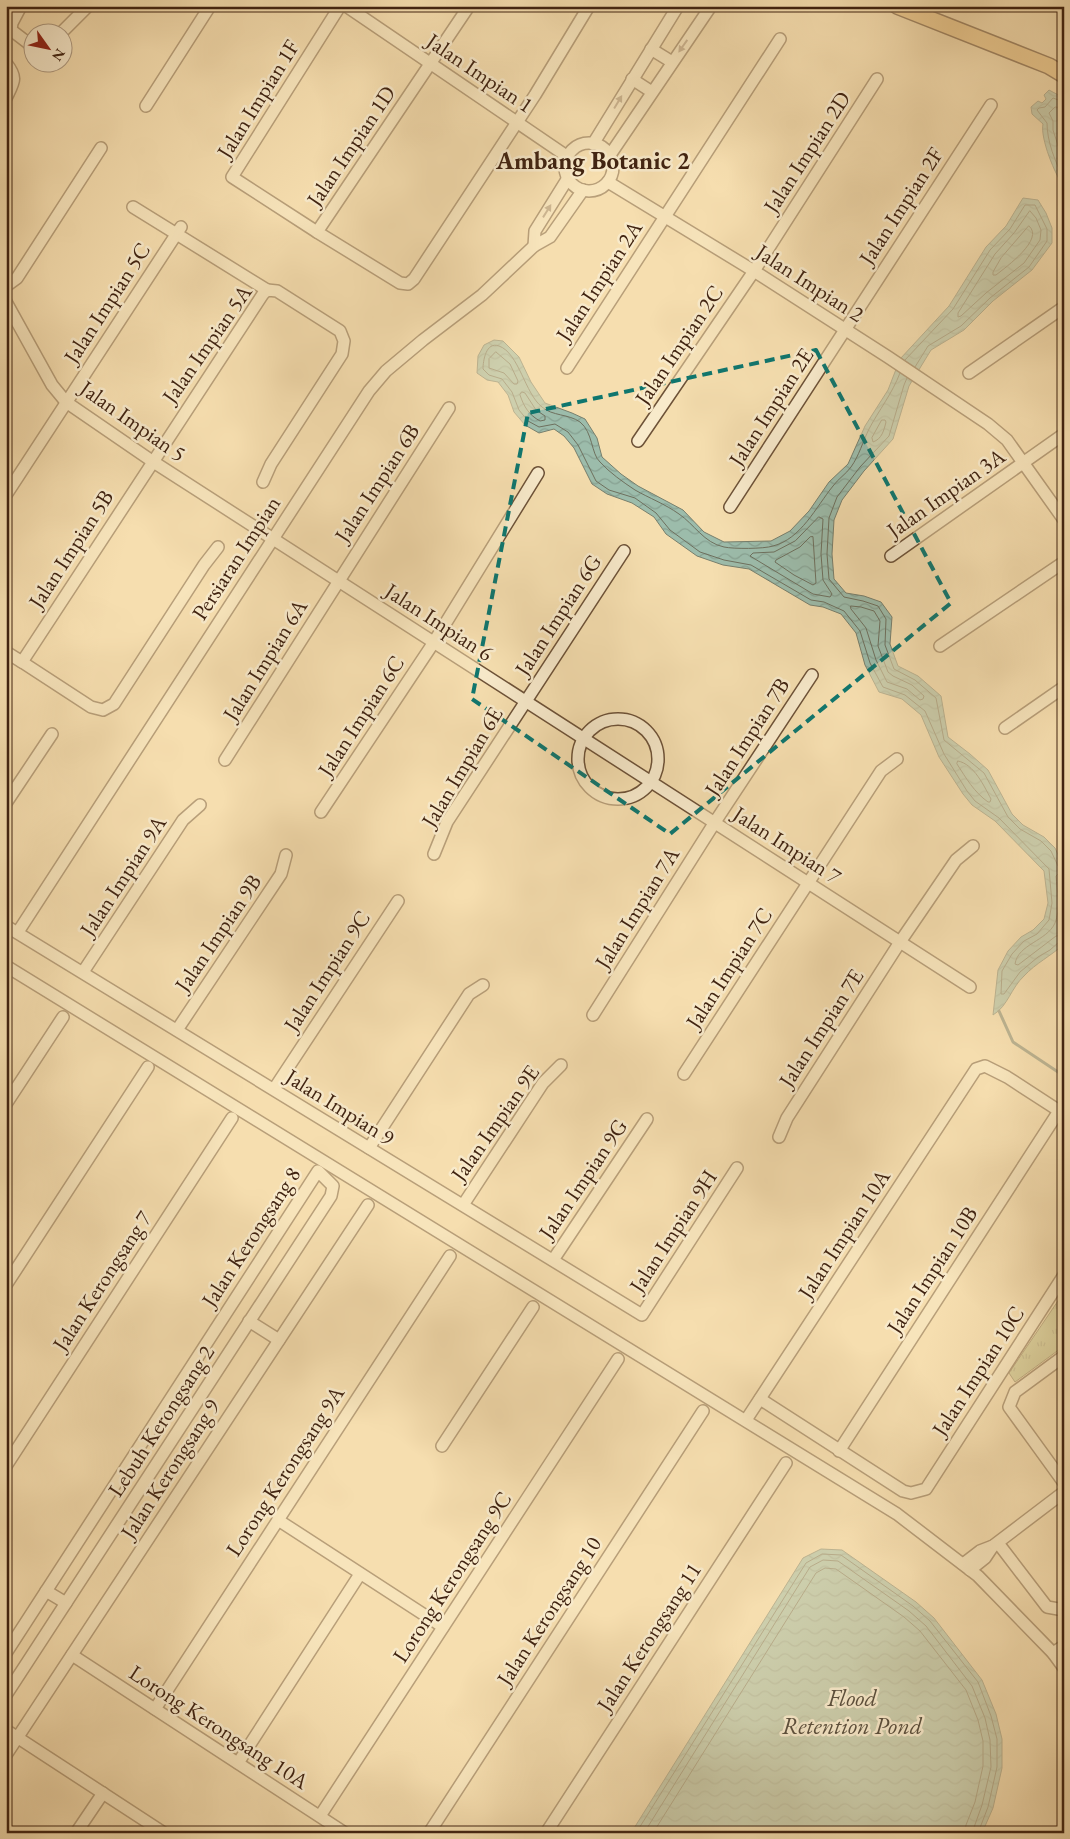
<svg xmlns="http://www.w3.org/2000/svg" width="1070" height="1839" viewBox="0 0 1070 1839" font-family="'EB Garamond',serif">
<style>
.park{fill:url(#park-tufts);stroke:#80724c}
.water{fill:url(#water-waves);stroke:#777f6d}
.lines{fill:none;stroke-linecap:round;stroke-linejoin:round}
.shore{stroke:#6e705e;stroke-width:1}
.stream{stroke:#777f6d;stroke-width:3}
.minor-casing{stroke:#6d5238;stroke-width:14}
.major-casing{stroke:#402311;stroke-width:18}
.minor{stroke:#f8eacb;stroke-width:11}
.major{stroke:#eabf78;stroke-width:15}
.oneway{fill:#9c866e}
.marked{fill:none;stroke:#0f766e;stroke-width:4;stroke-dasharray:10 6;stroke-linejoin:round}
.labels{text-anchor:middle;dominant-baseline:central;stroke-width:5;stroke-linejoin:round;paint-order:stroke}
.street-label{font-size:22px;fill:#402311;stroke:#f8eacb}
.water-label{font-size:24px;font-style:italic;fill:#5c513f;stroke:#f8eacb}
.quarter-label{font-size:25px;font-weight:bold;fill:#402311;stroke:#f8eacb}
</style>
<defs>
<pattern id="park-tufts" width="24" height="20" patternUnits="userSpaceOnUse" patternTransform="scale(1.25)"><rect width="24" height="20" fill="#bfc088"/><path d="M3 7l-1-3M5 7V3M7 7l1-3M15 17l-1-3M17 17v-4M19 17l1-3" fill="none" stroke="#9d9c6e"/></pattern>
<pattern id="water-waves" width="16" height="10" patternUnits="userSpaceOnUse" patternTransform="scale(1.25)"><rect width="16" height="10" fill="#9cbcab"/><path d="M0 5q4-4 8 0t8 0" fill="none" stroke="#87a192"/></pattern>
</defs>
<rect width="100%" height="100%" fill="#f5deaf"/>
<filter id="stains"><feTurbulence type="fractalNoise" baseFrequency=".004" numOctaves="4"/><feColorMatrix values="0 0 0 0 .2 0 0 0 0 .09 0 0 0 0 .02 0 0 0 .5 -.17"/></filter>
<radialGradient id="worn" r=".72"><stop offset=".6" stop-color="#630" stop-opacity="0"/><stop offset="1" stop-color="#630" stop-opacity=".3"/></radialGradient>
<!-- park -->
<path class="park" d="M1064 1292V1346L1015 1382 1009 1373Z"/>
<!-- water -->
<g class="water">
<path d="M1049 90 1064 98V187C1055 175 1040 138 1043 124L1032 114 1031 107 1038 101 1042 103 1046 99 1044 95Z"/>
<path d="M1023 198 1038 200 1046 213 1052 228V243L1032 270 993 301 964 330 931 350 909 386 893 439 864 471 842 500 834 520 832 554 834 579 846 593 864 596 881 602 892 617 890 644 898 666 918 676 941 696 948 737 970 754 988 770 1012 814 1023 825 1044 837 1055 848 1064 868V944C1051 956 1036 963 1024 976 1011 988 1008 1006 993 1015L998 970 1008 951 1021 937 1033 930 1044 919 1048 903 1044 871 995 821 972 805 963 794 939 757 921 715 902 699 879 692 865 665 856 633 841 614 823 607 810 605 749 569 723 565 697 556 666 534 654 517 632 503 607 494 592 484 574 448 564 436 554 429 539 433 525 425 514 412 508 395 498 382 487 380 477 373 478 356 484 345 494 340 503 341 519 357 531 382 545 403 572 413 585 419 597 438 602 457 621 474 638 486 683 510 704 532 724 542 771 541 790 531 809 511 829 482 848 464 865 426 888 390 900 359 949 306 986 247 1006 226Z"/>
<path d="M821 1549 842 1550 916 1602 934 1618 982 1680 996 1714 1002 1739V1768L993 1808 982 1833H631L803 1558Z"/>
</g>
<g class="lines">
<!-- shore -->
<g class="shore">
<path d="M1064 102 1053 98 1045 107 1039 108 1037 110 1047 123C1047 141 1055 162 1064 179"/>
<path d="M1064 108 1055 107 1049 113 1053 121V130L1064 164"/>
<path d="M1030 211 1036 218 1041 230 1040 240 1024 263 986 293 961 316 958 317V313L995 254 1014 233Z"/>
<path d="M1029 226C1045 239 1006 267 996 275H993V272L1001 258Z"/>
<path d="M496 352 510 364 518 381 517 384H514L504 373 489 368V359Z"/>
<path d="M905 360 953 309 990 250 1010 229 1025 205H1035L1047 229V241L1029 267 990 298 961 326 928 346 915 367"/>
<path d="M900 373C892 394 879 410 869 429 863 441 859 456 851 467 846 474 838 479 833 486 816 507 801 539 773 546 764 549 733 549 724 547 704 543 694 524 679 514 665 504 649 498 635 490 623 482 610 473 600 462 591 454 593 432 580 422 569 414 552 416 542 407 525 394 519 353 499 346 486 341 483 361 483 369L489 375 502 379 512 392 519 410 528 421 539 427 555 424 568 432 578 445 596 481 609 490 635 498 656 513 670 530 700 552 724 560 751 565 811 600 824 602 844 611 860 631 870 663 883 687 905 695 925 711 944 754 967 791 975 801 999 818 1049 869 1052 903 1049 920 1037 934 1024 941 1012 954 1002 971 1001 994H1004L1020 972 1038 957 1050 950 1059 942 1064 941"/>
<path d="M907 378 904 385 889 436 860 467 837 497 829 518 827 554 829 579 844 597 863 601 878 606 886 619 885 645 894 669 915 680 936 698 944 740 984 773 1008 817 1020 829 1041 841 1051 851 1058 866 1064 868"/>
<path d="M522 392 525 393 536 410 545 416V420L540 421C529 415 524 407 520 395Z"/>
<path d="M882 420H885L886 422C884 430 882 439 873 442L872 438Z"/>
<path d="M819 517 823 519 821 554 823 580 832 594 830 597 813 594 750 556 753 553 774 552 795 541Z"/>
<path d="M813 537 816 583 813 585 794 575 775 562 776 560 800 547 810 537Z"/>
<path d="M851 606 861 607 874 611 880 621 878 646 888 672 893 676 912 685 924 696 923 699 920 700 907 689 887 682 876 660 866 628 851 609Z"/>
<path d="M958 761C974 764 984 786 991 799L990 802H988C974 792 966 778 957 764Z"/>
<path d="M1064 874H1058L1056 876C1057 891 1061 908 1055 923 1047 941 1018 944 1015 964L1018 965 1056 936 1064 935"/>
<path d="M636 1833 806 1563 822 1554 841 1555 913 1606 930 1621 978 1682 991 1716 997 1739V1767L988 1807 978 1833"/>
<path d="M644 1833 810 1567 823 1560 838 1561 909 1611 926 1626 972 1686 985 1718 990 1740 991 1767 982 1805 972 1833"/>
<path d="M653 1833 816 1573 825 1568 836 1569 904 1617 920 1631 966 1690 978 1720 983 1741V1766L975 1802 966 1825 964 1833"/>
</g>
<!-- stream -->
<path class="stream" d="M999 1011 1013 1042 1064 1076"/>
<!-- minor casing -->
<g class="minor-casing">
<g id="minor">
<path d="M21 6 12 23 11 30 32 46"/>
<path d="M346 6 568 157"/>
<path d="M469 6 317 232 400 283 408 284 414 279 535 95 589 6"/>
<path d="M62 32 88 6"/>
<path d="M651 49 672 62"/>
<path d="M6 63C18 78 14 82 6 98"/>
<path d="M632 79 652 92"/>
<path d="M146 106 210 6"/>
<circle cx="589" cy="167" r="24"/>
<path d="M593 144 678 6"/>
<path d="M610 155 711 6"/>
<path d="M608 182 754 271 888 357 988 424 1007 440 1064 520"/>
<path d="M133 207 267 290"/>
<path d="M317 232 232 177 340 6"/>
<path d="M534 246 535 231 568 178"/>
<path d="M6 286 17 278 101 148"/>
<path d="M6 302 52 385 66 402 152 461 970 987"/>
<path d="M567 368 780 39"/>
<path d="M969 373 1064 307"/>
<path d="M638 441 754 271 877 79"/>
<path d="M6 495 181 227"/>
<path d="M730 507 991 105"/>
<path d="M218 547 204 565 114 704 103 710 91 707 22 662 263 294 267 290 277 291 340 331 344 341 342 354 271 464 263 482"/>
<path d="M891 556 1064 434"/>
<path d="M940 646 1064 562"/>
<path d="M6 652 22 662"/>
<circle cx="618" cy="759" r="40"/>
<path d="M1005 728 1064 687"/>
<path d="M225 760 449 408"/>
<path d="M6 803 52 734"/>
<path d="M321 812 434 642 538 473"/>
<path d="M434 854 447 822 624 551"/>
<path d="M6 926 642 1315 737 1168"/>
<path d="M18 932 369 391 386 371 423 340 482 295 534 246 550 237 583 190"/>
<path d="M6 966 897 1514 978 1576 1053 1653 1064 1668"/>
<path d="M83 972 183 820 200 805"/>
<path d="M593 1015 715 822 812 675"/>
<path d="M177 1030 281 874 286 855"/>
<path d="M684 1074 881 771 897 759"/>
<path d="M274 1089 398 901"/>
<path d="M6 1104 63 1017"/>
<path d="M779 1137 787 1118 900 942 956 860 973 846"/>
<path d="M369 1148 469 994 483 985"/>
<path d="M463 1205 543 1083 561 1065"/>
<path d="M553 1260 647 1119"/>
<path d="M6 1285 148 1067"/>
<path d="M249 1321 279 1340"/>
<path d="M1064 1356 1015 1392 1009 1407 1064 1483"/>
<path d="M760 1399 903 1491 911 1493 926 1489 1064 1275"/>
<path d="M746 1420 976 1069 985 1066 1007 1077 1064 1114"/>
<path d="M442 1446 533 1307"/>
<path d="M839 1451 1059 1111"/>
<path d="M6 1466 232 1118"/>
<path d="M278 1520 443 1627"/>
<path d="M998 1543 1047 1607 1064 1610"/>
<path d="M963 1564 980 1551 993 1546 1064 1492"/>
<path d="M970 1570 985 1558 993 1546"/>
<path d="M46 1591 66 1603"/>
<path d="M6 1653 318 1171 333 1186 331 1196 6 1695"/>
<path d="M1053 1653 1064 1646"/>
<path d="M72 1655 345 1833"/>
<path d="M155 1709 450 1256"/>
<path d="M6 1730 164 1833"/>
<path d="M6 1755 368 1205"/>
<path d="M238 1763 360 1574"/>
<path d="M320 1816 618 1359"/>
<path d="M76 1833 103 1793"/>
<path d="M429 1833 703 1411"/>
<path d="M546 1833 786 1463"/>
</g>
</g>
<!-- major casing -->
<g class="major-casing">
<path id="major" d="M897 6 1049 66 1064 75"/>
</g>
<!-- minor -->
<use href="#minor" class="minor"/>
<!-- major -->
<use href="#major" class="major"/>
</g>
<!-- one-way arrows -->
<defs><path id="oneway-solid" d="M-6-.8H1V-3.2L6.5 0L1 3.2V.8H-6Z" transform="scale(1.25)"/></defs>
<g class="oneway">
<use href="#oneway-solid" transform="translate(683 46) rotate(125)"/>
<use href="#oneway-solid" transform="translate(618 102) rotate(-59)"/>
<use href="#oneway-solid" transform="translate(547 211) rotate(-58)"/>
</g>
<!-- marked area -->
<path d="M0 0H1070V1839H0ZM816 350 951 603 670 834 472 699 528 413Z" fill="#f5deaf" fill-opacity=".55" fill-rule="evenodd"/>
<path class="marked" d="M816 350 951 603 670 834 472 699 528 413Z"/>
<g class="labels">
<!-- street labels -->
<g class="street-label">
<text transform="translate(480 73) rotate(34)">Jalan Impian 1</text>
<text transform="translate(258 99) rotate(-58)">Jalan Impian 1F</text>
<text transform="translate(351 146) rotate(-56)">Jalan Impian 1D</text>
<text transform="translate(807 152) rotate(-57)">Jalan Impian 2D</text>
<text transform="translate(901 206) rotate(-57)">Jalan Impian 2F</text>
<text transform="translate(599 281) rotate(-57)">Jalan Impian 2A</text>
<text transform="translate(810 283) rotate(33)">Jalan Impian 2</text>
<text transform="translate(107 303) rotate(-57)">Jalan Impian 5C</text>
<text transform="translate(207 344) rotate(-55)">Jalan Impian 5A</text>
<text transform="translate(679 345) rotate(-56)">Jalan Impian 2C</text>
<text transform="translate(771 407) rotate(-57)">Jalan Impian 2E</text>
<text transform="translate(133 421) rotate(35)">Jalan Impian 5</text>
<text transform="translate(377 483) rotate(-57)">Jalan Impian 6B</text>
<text transform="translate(946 493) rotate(-35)">Jalan Impian 3A</text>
<text transform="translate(71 549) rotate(-57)">Jalan Impian 5B</text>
<text transform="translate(236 558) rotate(-57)">Persiaran Impian</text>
<text transform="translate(558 615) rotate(-57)">Jalan Impian 6G</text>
<text transform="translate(439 622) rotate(33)">Jalan Impian 6</text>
<text transform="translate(265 660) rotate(-58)">Jalan Impian 6A</text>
<text transform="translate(361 716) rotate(-57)">Jalan Impian 6C</text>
<text transform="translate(747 737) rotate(-57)">Jalan Impian 7B</text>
<text transform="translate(462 767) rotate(-59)">Jalan Impian 6E</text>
<text transform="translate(787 845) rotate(33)">Jalan Impian 7</text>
<text transform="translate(123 876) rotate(-57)">Jalan Impian 9A</text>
<text transform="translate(637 908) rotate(-58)">Jalan Impian 7A</text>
<text transform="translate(218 933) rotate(-56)">Jalan Impian 9B</text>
<text transform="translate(729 968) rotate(-57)">Jalan Impian 7C</text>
<text transform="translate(327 971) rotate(-57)">Jalan Impian 9C</text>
<text transform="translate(821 1028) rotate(-57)">Jalan Impian 7E</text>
<text transform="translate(340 1107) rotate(32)">Jalan Impian 9</text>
<text transform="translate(495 1123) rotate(-55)">Jalan Impian 9E</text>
<text transform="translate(583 1179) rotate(-56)">Jalan Impian 9G</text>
<text transform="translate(673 1231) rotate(-57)">Jalan Impian 9H</text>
<text transform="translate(844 1234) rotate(-57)">Jalan Impian 10A</text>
<text transform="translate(251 1237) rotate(-57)">Jalan Kerongsang 8</text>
<text transform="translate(932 1270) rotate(-57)">Jalan Impian 10B</text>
<text transform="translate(102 1281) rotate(-57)">Jalan Kerongsang 7</text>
<text transform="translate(978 1371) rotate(-57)">Jalan Impian 10C</text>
<text transform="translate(161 1421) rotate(-57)">Lebuh Kerongsang 2</text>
<text transform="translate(170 1469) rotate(-57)">Jalan Kerongsang 9</text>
<text transform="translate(285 1471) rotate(-57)">Lorong Kerongsang 9A</text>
<text transform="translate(452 1577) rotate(-57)">Lorong Kerongsang 9C</text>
<text transform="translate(549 1611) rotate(-57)">Jalan Kerongsang 10</text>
<text transform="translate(649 1637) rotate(-57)">Jalan Kerongsang 11</text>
<text transform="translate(219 1727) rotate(33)">Lorong Kerongsang 10A</text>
</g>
<!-- water labels -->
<g class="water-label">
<text x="852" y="1697">Flood<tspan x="852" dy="28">Retention Pond</tspan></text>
</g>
<!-- quarter labels -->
<g class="quarter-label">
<text x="593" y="160">Ambang Botanic 2</text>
</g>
</g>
<!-- margin -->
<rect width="1070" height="1839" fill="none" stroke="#f5deaf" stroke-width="25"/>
<rect x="8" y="8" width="1055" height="1824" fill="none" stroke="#402311" stroke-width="2.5"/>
<rect x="12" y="12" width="1045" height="1814" fill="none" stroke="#402311"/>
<!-- north arrow -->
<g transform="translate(48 48) rotate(123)"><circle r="24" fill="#f8eacb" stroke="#ae9a81"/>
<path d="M0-4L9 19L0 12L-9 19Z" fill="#8f2418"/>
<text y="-8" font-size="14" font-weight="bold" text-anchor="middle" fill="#402311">N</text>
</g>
<rect width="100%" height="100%" filter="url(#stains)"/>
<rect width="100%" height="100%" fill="url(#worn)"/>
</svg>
